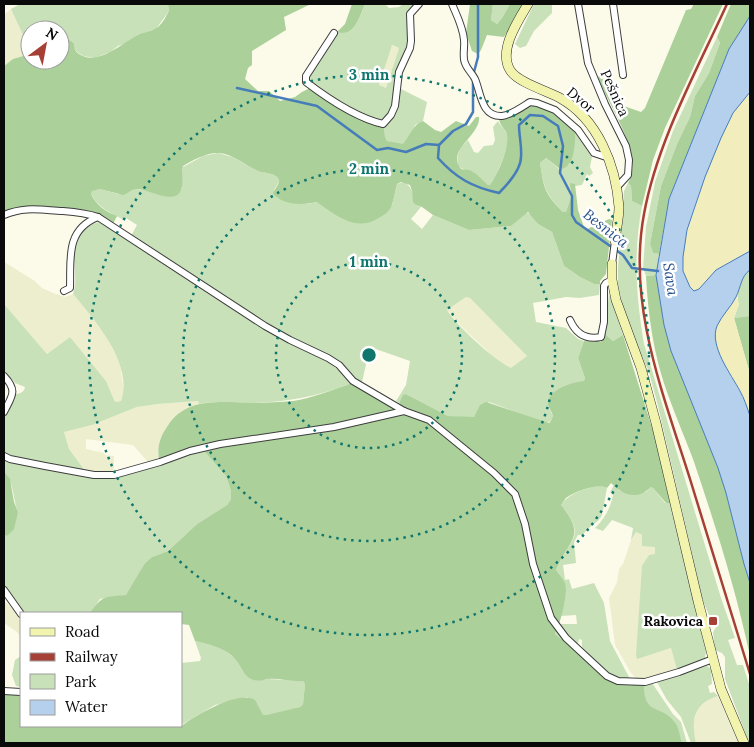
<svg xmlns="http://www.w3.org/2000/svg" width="754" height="747" viewBox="0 0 754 747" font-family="Lora,serif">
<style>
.farmland{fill:#edeece}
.green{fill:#c8e1b9;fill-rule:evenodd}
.forest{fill:#abd09a}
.sand{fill:#f1edbc}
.water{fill:#b5d0ed;stroke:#467cb9}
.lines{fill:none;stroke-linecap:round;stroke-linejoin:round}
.stream{stroke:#467cb9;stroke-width:2.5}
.street-casing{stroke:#3d3d3d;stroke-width:8}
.secondary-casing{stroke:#2c2c2c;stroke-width:10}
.street{stroke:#fff;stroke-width:6}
.secondary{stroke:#f2f4ad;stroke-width:9}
.rail{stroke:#a64036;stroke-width:2.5}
.ring{fill:none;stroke:#0f766e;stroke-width:2.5;stroke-dasharray:2.5 5}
.poi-dot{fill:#a64036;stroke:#fff;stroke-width:2}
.labels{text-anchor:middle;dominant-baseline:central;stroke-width:5;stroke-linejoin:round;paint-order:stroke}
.street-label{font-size:14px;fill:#0a0a0a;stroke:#fff}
.poi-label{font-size:14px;font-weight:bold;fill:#0a0a0a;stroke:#fff;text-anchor:end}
.water-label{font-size:15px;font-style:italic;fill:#265089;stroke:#fff}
.centre{fill:#0f766e;stroke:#fff;stroke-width:2.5}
.ring-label{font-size:15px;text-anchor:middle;font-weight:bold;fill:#0f766e;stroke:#fff;stroke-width:5;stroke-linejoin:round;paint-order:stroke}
</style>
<rect width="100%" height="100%" fill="#fcfbea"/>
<!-- farmland -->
<g class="farmland">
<path d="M11 9 30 50V54L13 59 4 66V15Z"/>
<path d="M391 45 399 48 386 88 379 86Z"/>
<path d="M4 262 35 281 42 288 53 293 65 297 73 294 94 318 106 336 120 364 124 392 121 401 115 402 106 381 70 337 47 354 4 304Z"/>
<path d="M466 297 470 298 527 356 511 369 501 364 463 328 447 310Z"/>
<path d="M198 401 199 404 180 412 158 453 159 460 148 462 133 445 86 439V449L104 453 105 455 114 456V473L83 471V468L69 449 64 432 92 425 137 407 158 404Z"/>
<path d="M636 532 642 535 655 547V554L637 658 671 648 677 670 644 679H637L631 673 615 645 609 598 617 582 619 569 623 564 631 540Z"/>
<path d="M4 601 21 617V637L17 632 4 623Z"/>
<path d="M718 696 738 743H696L692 727 698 708 711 698Z"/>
</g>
<!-- green -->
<g class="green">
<path d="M20 4H168L169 11 156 29 138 35 127 43 118 46 110 52 95 58 83 56 77 52 67 39 60 41V30H30V50L11 9Z"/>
<path d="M365 4H385L389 8 399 7 403 4H415L413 7C408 44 403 85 386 119 366 122 323 93 308 80L337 32C354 37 360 17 365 4ZM392 45 399 48 386 88 379 85Z"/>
<path d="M493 4H510L502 18 497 24 491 20Z"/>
<path d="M534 4H552V13L534 31 526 46 520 48 515 44Z"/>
<path d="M717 37 720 43 709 73 695 96 690 117 677 144 661 186 650 244 653 253 659 254 656 275 646 276 643 268 646 227 655 182 673 131Z"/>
<path d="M399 88 427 102 423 121 415 125 411 135 403 145 387 141 385 137 384 127C396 115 397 104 399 88Z"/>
<path d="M498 121C500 126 506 129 507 135 510 148 497 174 490 185H488L458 166C456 154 460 148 468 140L474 152 478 153 484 146 493 145 495 140 493 127Z"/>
<path d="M576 131 592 157 590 167 593 173 589 176 587 174 582 185 575 186 574 184 570 188 571 197 566 212H563C545 193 544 188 540 163L546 158 559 169 569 165 572 157Z"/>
<path d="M218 153 232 157 256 170 275 175 279 179V182L274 190 277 197 308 204 317 202 392 205 397 184 404 182C414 188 412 196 416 205L421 207 411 219 422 229 433 215 469 230 511 226 526 213 531 214 538 224 552 232 564 266 580 277 594 284H600L599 295 580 298 566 297 533 303 536 322 566 328 578 339 584 341 578 358 585 378 584 382 558 390 548 406 553 416 551 421 546 423 489 402 474 417 471 418 448 416 406 394 401 399 399 403 396 401 406 385 410 361 370 347 362 382 354 379 350 374 268 325 131 236 137 225 126 218 124 220C111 213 98 208 91 194L92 190 100 189 118 194 127 193 130 190 136 189 151 191 182 189 181 180 183 167 203 156ZM466 297 470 298 527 356 511 368C495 361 456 325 447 310Z"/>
<path d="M628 183 631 186 632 201 642 206C633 254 636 296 644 344L721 598 735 638 728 640 737 665H743L750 687V743H749L725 679V657L722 653 715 650 713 632 717 626 714 615H709L703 601 658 406 649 372 633 337 623 308 618 284V268L624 191Z"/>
<path d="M99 222 327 360 352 383C319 396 288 402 253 403 233 403 219 400 199 404L198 401 158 404 137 407 92 425 64 432 69 449 83 468V471L11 457 4 453V417L15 394C20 394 24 392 25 387L15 383 7 374 4 373V304L47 354 70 337 106 381 115 402 121 401C134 365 95 320 73 294 82 268 58 233 99 222Z"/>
<path d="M750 270V321L749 316 734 318 739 304C735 293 741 277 750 270Z"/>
<path d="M609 293 623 335 613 341 605 334Z"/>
<path d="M204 451 226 476 231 491V499L227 505 197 524 168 551 152 557 145 563 130 591 126 595 100 599 90 613H23L4 588V535L7 536 18 512C13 500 14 481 4 471V459L93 477 110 478Z"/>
<path d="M602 485 607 488 602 515C598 524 588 526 583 535H578L574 542 576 563 563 565 565 580 569 579 572 589 594 583 604 603 610 641 630 679C610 682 594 661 582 647V640L579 639 578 643 570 646 555 634 559 624H577L576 615 561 616C563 608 568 591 565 584 563 579 559 574 556 570 569 538 588 538 561 505 570 492 587 488 602 485Z"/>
<path d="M614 485 620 491 646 492 651 487 653 488 665 503H670L706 651 705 658 677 670 671 648 637 659 636 655 642 566 649 555 655 554V547L642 546V535L636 532 631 540 633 528 612 520 603 531 595 528C605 518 610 509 613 495L610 492Z"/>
<path d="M195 641 207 643 221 648 236 659 251 679 256 681 269 679 303 681 305 684 303 704 300 707 267 716 262 715 247 697 215 705 181 725V663L200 661 201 658Z"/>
<path d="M21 656V687L16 686 12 675 15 660Z"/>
<path d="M707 666 711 669 712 684 708 686 710 693 714 692 718 696C693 704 691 720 696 743H691L681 717 667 700 657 682Z"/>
<path d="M652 683 673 714 681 722 687 743H682C673 714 671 720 648 705L644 698V684Z"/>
</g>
<!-- forest -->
<g class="forest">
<path d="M168 4H323H311L284 17 286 30 252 51V65L248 68 245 79 258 91H269L280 101 295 97 302 92 310 88 360 119 384 127 385 137 387 141 403 144C410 136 413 124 423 121L435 130 441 132 456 121 469 126 476 117H479C481 134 449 149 459 166 461 171 465 169 469 170 476 172 483 181 488 185H490C498 173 509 150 507 135 506 128 499 126 499 118L531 103 555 112 576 131C574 143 576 168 560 169L546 158 540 163C544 188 544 193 563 212H566L571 197 570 183 575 184 578 210 585 230 609 219 612 220 606 274 600 281V284H594L580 277 564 266 552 232 538 224 528 212 511 226 469 230 433 215 422 207 416 205 413 202 412 191 410 185 401 182 397 184C395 191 394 200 391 207 388 213 382 216 377 219 355 232 334 214 317 202 303 205 285 206 273 194 274 189 280 184 279 180 277 173 264 173 258 171 246 166 233 154 219 153 208 152 192 160 183 166 181 174 184 183 181 190 175 206 149 189 137 189 131 189 129 193 123 195L100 189 92 191 91 194C96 205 106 212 117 216L113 224C105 219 98 213 89 211 80 208 70 210 61 209 41 207 23 203 4 212V66L13 59 30 54V60H60V41C66 39 70 39 74 44 74 49 75 51 79 54 98 67 123 42 140 34 145 32 153 31 158 27 163 23 166 16 169 11Z"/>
<path d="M352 4H365C360 16 354 38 337 32L345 24Z"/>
<path d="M470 4H493L491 20 497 24 502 18 510 4H524L504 37 487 35 481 50 478 54 472 51 466 33Z"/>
<path d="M694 4H723L665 128 653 160 642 206 632 201 631 186 628 183C646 157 607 103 598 77L601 75 621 105 641 112 645 108 686 10 691 9Z"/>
<path d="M731 4H750V16L729 49 669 199 659 254 653 253 650 244 661 186 677 144 690 117 695 96 709 73 720 43 717 37Z"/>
<path d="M656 275 664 325 671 351 718 468 726 493 744 564 750 583V656C736 590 715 524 693 459 685 438 676 417 668 395 654 357 648 316 646 276Z"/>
<path d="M749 316 750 321V374L734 318Z"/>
<path d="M605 334 613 341 623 335 655 437 670 503H666L653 488 651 487C637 501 623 495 611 483L607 488C600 482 573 492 566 498 565 499 562 504 561 505 587 537 569 539 556 570 559 574 563 579 565 583 569 592 560 625 555 634 564 641 575 648 583 656 604 678 611 689 644 684 643 717 662 703 676 724 679 729 680 737 682 743H4V692L21 696V726H181C195 716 239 689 255 700L263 715H267L300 707 303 704 305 684 303 681C291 682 280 678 268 679 263 680 258 682 253 680 244 677 242 667 236 660 226 648 210 644 195 641L189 625 181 624V613H90C102 595 106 597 126 595L145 563 152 557 168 551 197 524 227 505 231 499V491L226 476 204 451 159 460C157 447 160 437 167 427 185 397 220 402 250 403 264 403 279 402 293 401 312 398 333 390 352 383L384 400 402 414 407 415 404 408 399 403 403 395 406 394 448 416 474 417 480 405 486 402 549 423 551 421 553 416C552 412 549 408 548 405 546 390 573 382 584 381L585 378 578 358 584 341 601 342Z"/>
<path d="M4 471 10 479 14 502 18 512 14 529 7 536 4 535Z"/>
</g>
<!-- sand -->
<g class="sand">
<path d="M750 92V251L716 270 699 289 694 291C685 284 683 270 683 259 683 240 691 221 697 203 707 172 717 140 733 113 737 105 744 98 750 92Z"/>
<path d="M736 296 739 304 734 318 750 374V416C747 407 744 398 740 390 731 374 711 349 716 330 719 318 730 306 736 296Z"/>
</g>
<!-- water -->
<path class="water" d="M750 16V92L733 113 721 138 705 177 687 230 683 257V271L690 287 694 291 699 289 716 270 750 251V270C741 276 741 287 736 297 731 307 722 315 717 326 709 346 731 374 740 391 744 398 747 407 750 416V583L744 564 726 493 718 468 671 351 664 325 656 275 669 199 729 49Z"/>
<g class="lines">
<!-- stream -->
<g class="stream">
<path d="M474 72 478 57V4"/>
<path d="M473 81V112L466 124 453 131 439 145 438 158C456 178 472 187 499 193 508 184 521 169 521 157 522 146 519 136 519 125L530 115 543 116 558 126 563 146 560 173 572 196V215L576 222 623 255 632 268 658 271"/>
<path d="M237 88 317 106 377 150 388 148 406 152 426 144 439 145"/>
</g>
<!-- street casing -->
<g class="street-casing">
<g id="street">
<path d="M452 4C457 16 463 27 464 40 465 47 462 57 465 63 467 69 472 73 475 79 481 93 481 117 502 116 511 115 522 107 530 102L537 103 555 110 578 130 594 153 609 158"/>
<path d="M578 4 588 63 605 104 626 146 629 160 628 175 617 187"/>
<path d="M613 4 623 75"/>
<path d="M334 33 306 76V82C327 98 357 118 383 124L391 115 395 106 399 72 410 48 411 41 410 14 419 4"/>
<path d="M4 215C25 206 41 210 63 211 76 212 86 213 98 217L265 326 290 340 328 358 339 365 353 381 404 411 429 420 494 473 515 494 525 524 533 564 551 618 566 638 607 676 618 681 645 682 679 672 713 659"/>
<path d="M612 264 615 241"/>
<path d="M64 291 70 288C71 259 65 230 98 217"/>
<path d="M570 320C576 334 586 340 601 337L604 322V286L606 283 612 280"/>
<path d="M4 376C18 391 12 396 4 412"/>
<path d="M4 456 10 459 45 466 94 475H114L160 462 190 451 220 444 334 427 404 411"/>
<path d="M4 590 21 614"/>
<path d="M4 691 21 692"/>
</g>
</g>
<!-- secondary casing -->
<g class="secondary-casing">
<g id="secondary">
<path d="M528 4C518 21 498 50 510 70 517 82 547 91 560 98 598 119 616 166 619 207 619 218 616 230 615 241"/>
<path d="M612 264V280L616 300 641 368 656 423 698 601 721 689 744 743"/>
</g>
</g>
<!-- street -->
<use href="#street" class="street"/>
<!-- secondary -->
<use href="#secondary" class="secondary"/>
<!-- rail -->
<path class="rail" d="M727 4C697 70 657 142 644 214 627 305 663 393 690 479 710 544 730 609 750 674"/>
</g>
<!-- distance rings -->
<g class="ring">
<circle cx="369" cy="355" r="93"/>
<circle cx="369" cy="355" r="186"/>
<circle cx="369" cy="355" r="280"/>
</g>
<!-- markers -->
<rect class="poi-dot" x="708" y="616" width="10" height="10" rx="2.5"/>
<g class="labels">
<!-- street labels -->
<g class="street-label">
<text transform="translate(615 93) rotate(66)">Pešnica</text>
<text transform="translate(581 100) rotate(40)">Dvor</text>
</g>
<!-- poi labels -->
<g class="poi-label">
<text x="703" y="621">Rakovica</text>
</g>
<!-- water labels -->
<g class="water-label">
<text transform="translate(606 228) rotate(38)">Besnica</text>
<text transform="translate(671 279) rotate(82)">Sava</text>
</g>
</g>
<circle cx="369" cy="355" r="8" class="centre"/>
<g class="ring-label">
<text x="369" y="80">3 min</text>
<text x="369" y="174">2 min</text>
<text x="369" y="267">1 min</text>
</g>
<!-- border -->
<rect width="754" height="747" fill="none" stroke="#0a0a0a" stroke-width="10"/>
<!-- legend -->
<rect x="20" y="612" width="162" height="115" fill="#ffffff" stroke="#9d9d9d"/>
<rect x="30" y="628" width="25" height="8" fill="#f2f4ad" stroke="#9d9d9d"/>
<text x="65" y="637" font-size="15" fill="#0a0a0a">Road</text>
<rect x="30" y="653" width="25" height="8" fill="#a64036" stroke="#9d9d9d"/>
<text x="65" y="662" font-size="15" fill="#0a0a0a">Railway</text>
<rect x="30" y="674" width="25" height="15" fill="#c8e1b9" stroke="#9d9d9d"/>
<text x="65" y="687" font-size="15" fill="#0a0a0a">Park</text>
<rect x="30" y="700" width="25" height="15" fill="#b5d0ed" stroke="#9d9d9d"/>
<text x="65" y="712" font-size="15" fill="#0a0a0a">Water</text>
<!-- north arrow -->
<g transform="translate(45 45) rotate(32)"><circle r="24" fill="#ffffff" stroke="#9d9d9d"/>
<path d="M0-4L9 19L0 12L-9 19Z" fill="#a64036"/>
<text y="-8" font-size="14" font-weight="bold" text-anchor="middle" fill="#0a0a0a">N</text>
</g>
</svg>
